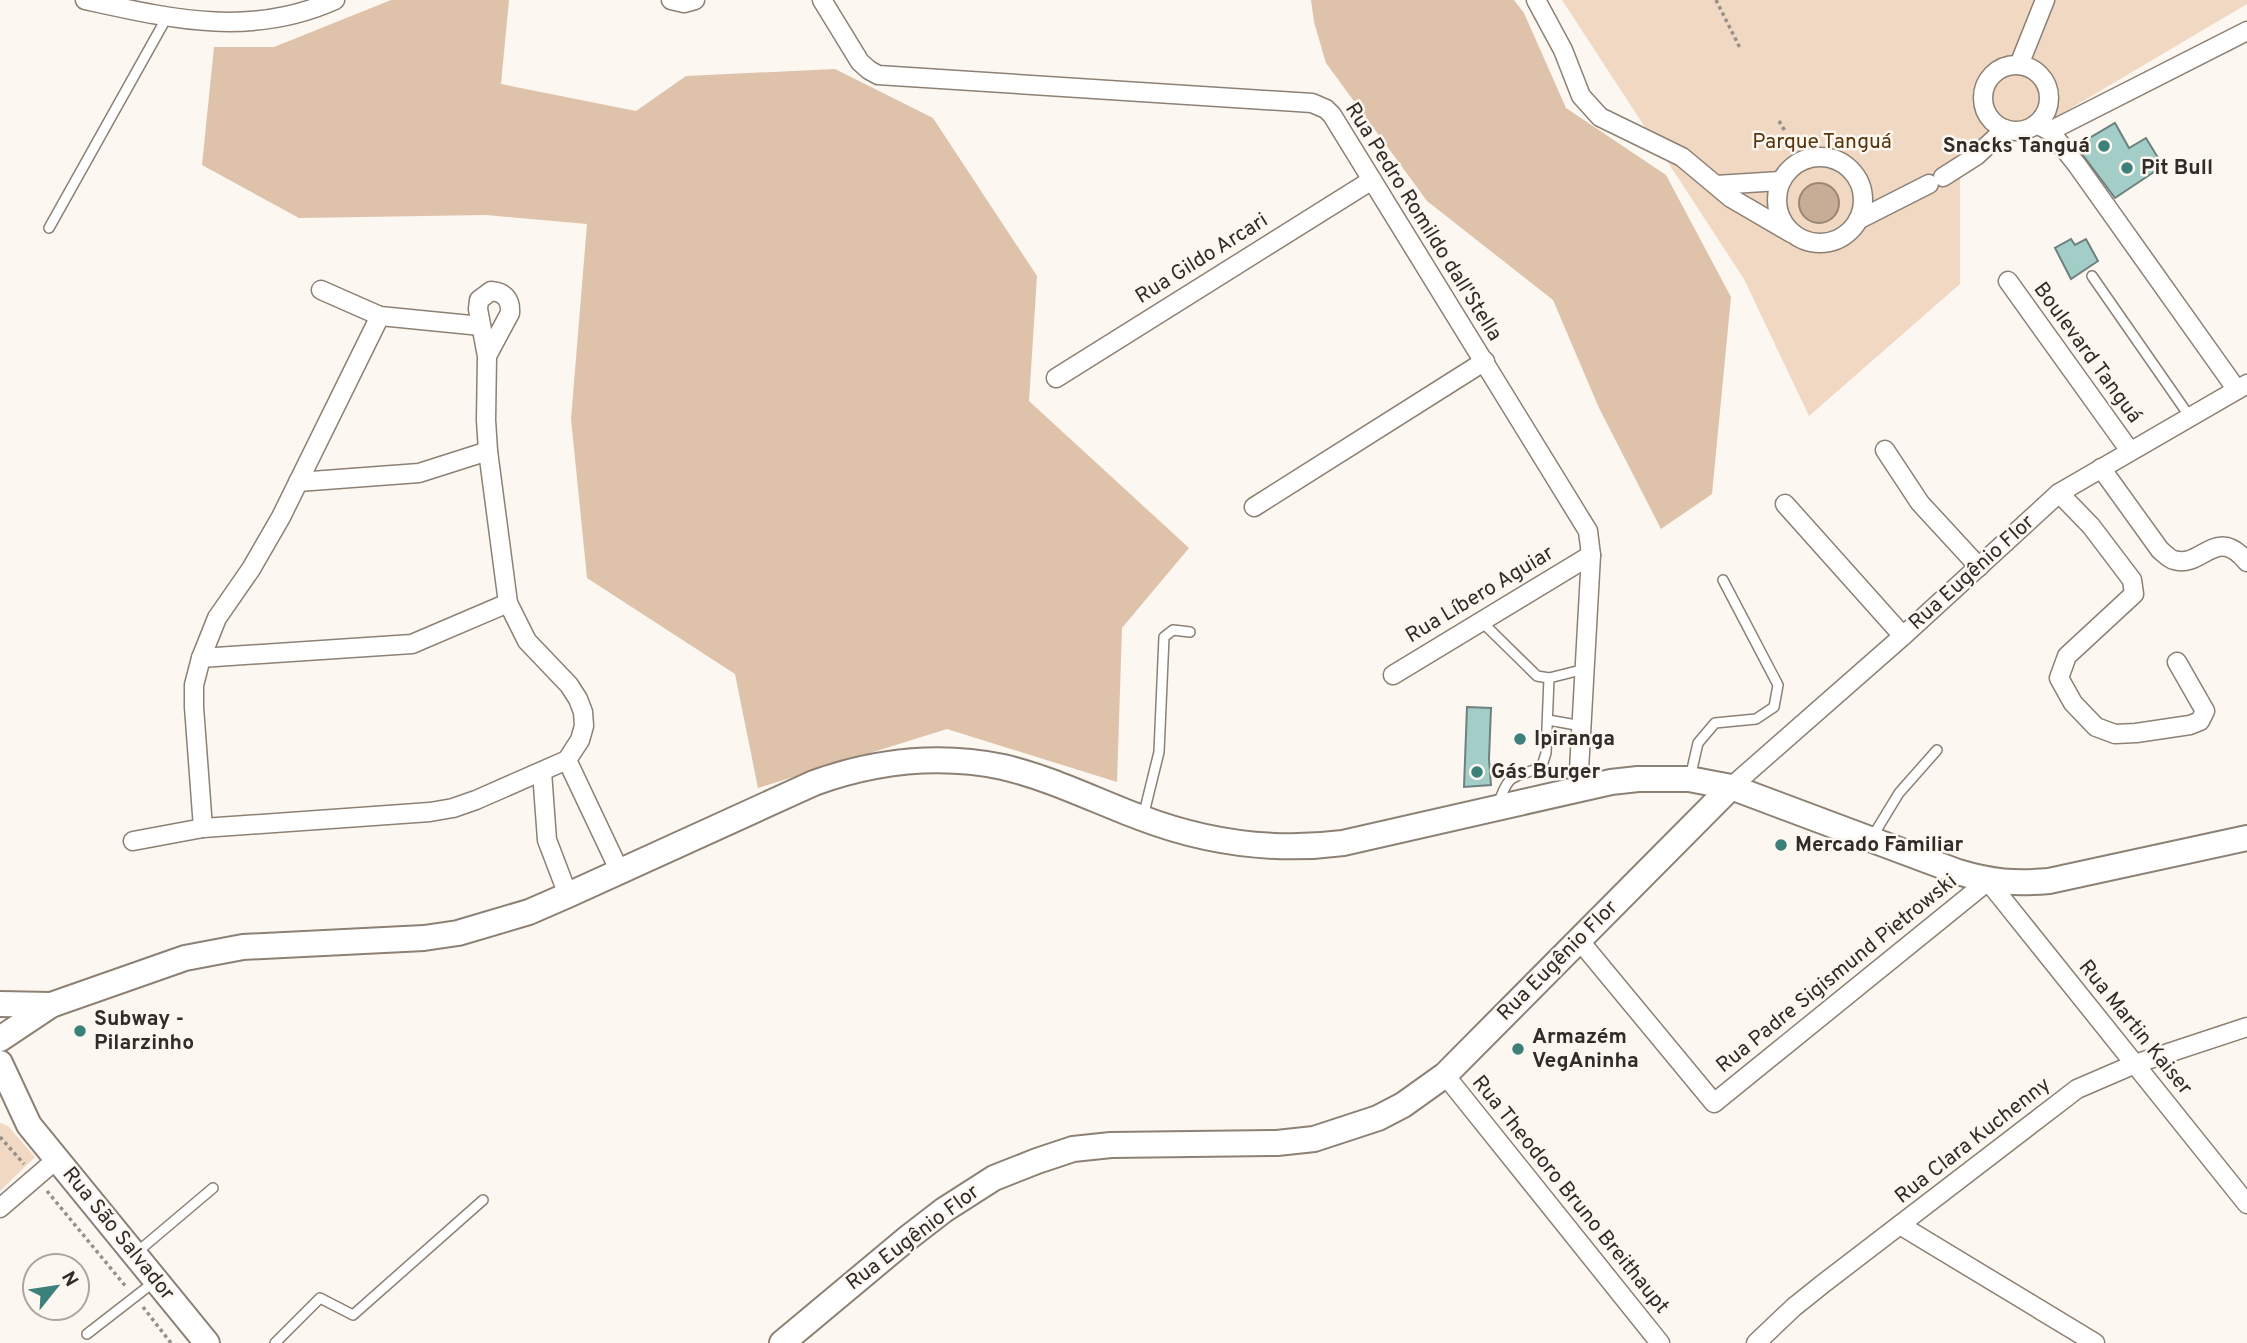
<svg xmlns="http://www.w3.org/2000/svg" width="2247" height="1343" viewBox="0 0 2247 1343" font-family="Overpass,sans-serif">
<style>
.green{fill:#f1d8c2}
.forest{fill:#dec3aa}
.water{fill:#c7ad95;stroke:#9a8674;stroke-width:2}
.building{fill:#a3cdc7;stroke:#6d817f;stroke-width:2}
.lines{fill:none;stroke-linecap:round;stroke-linejoin:round}
.lane-casing{stroke:#8d8074;stroke-width:12}
.street-casing{stroke:#8d8074;stroke-width:21}
.secondary-casing{stroke:#8d8074;stroke-width:28}
.path{stroke:#95908a;stroke-width:3.5;stroke-dasharray:3.5 3.5;stroke-linecap:butt}
.lane{stroke:#fff;stroke-width:9}
.street{stroke:#fff;stroke-width:18}
.secondary{stroke:#fff;stroke-width:24}
.poi-dot{fill:#3b817a;stroke:#fdf7f1;stroke-width:2.5}
.labels{text-anchor:middle;dominant-baseline:central;stroke-width:5;stroke-linejoin:round;paint-order:stroke}
.park-label{font-size:21px;fill:#583409;stroke:#fdf7f1}
.poi-label{font-size:21px;font-weight:bold;fill:#312c27;stroke:#fdf7f1;text-anchor:start}
.street-label{font-size:21px;fill:#312c27;stroke:#fdf7f1}
</style>
<rect width="100%" height="100%" fill="#fdf7f1"/>
<!-- green -->
<g class="green">
<path d="M1562 0H2247V4L1960 174V284L1809 416 1744 279Z"/>
<path d="M0 1123 8 1126 35 1157 0 1191Z"/>
</g>
<!-- forest -->
<g class="forest">
<path d="M391 0H509L501 84 636 111 686 76 835 69 933 118 1037 276 1029 401 1189 548 1122 628 1117 782 947 729 758 788 735 674 587 578 571 419 587 224 486 215 299 218 202 165 214 47H274Z"/>
<path d="M1311 0H1514L1524 13 1566 108 1666 175 1731 297 1712 494 1661 529 1599 408 1553 300 1427 201 1326 63 1314 22Z"/>
</g>
<!-- water -->
<circle class="water" cx="1819" cy="203" r="20"/>
<!-- building -->
<g class="building">
<path d="M2115 123 2129 148 2146 138 2163 166 2115 198 2079 150 2081 143Z"/>
<path d="M2071 239 2075 245 2086 239 2098 261 2071 279 2055 248Z"/>
<path d="M1467 707 1491 708 1489 759 1491 785 1464 787Z"/>
</g>
<g class="lines">
<!-- lane casing -->
<g class="lane-casing">
<g id="lane">
<path d="M49 228 167 17"/>
<path d="M2092 276 2190 417"/>
<path d="M1481 621 1537 676 1549 678 1585 669"/>
<path d="M1548 720 1582 726"/>
<path d="M1690 778 1698 743 1715 723 1756 719 1774 707 1778 685 1723 580"/>
<path d="M1498 805C1510 768 1514 781 1542 766L1546 753 1549 678"/>
<path d="M1143 817 1159 752 1164 637 1173 630 1190 632"/>
<path d="M1871 839 1899 793 1937 750"/>
<path d="M136 1253 213 1188"/>
<path d="M87 1334 154 1282"/>
<path d="M275 1343 320 1298 353 1315 483 1200"/>
</g>
</g>
<!-- street casing -->
<g class="street-casing">
<g id="street">
<path d="M85 0C172 19 250 38 335 0"/>
<path d="M671 0 684 3 695 0"/>
<path d="M822 0 860 62 869 70 878 75 1312 103 1326 109 1332 115 1588 531 1591 555 1578 788"/>
<path d="M1536 0 1563 50 1581 96 1600 117 1682 157 1731 198 1791 233"/>
<path d="M2019 65 2045 0"/>
<circle cx="2016" cy="98" r="33"/>
<path d="M2036 124 2050 131 2077 165 2237 390"/>
<path d="M2050 131 2247 31"/>
<circle cx="1820" cy="200" r="43"/>
<path d="M1943 177 1976 156 2005 129"/>
<path d="M1716 185 1780 181"/>
<path d="M1858 220 1929 184"/>
<path d="M2008 281 2130 451"/>
<path d="M321 290 380 316 481 326"/>
<path d="M1056 378 1372 180"/>
<path d="M1885 450 1920 503 1979 567"/>
<path d="M2101 468 2160 550C2164 553 2169 559 2174 560 2202 569 2216 524 2247 562"/>
<path d="M298 482 419 473 488 451"/>
<path d="M2059 493 2091 526 2132 580 2134 594 2067 656 2059 678 2073 703 2096 727 2115 734 2136 733 2190 725 2200 721 2205 711 2177 662"/>
<path d="M1785 504 1903 636"/>
<path d="M1254 507 1485 361"/>
<path d="M201 658 412 644 508 603"/>
<path d="M1393 675 1591 555"/>
<path d="M567 760 620 872"/>
<path d="M542 772 547 840 568 895"/>
<path d="M1731 787 1903 636 2059 493 2247 384"/>
<path d="M203 828 194 707V685L201 658 217 618 251 569 281 517 380 316"/>
<path d="M133 841 203 828 430 812 453 808 476 800 567 760 580 740 584 726 583 712 578 699 569 685 527 641 508 603 488 451 486 420 487 356 478 309 479 300 491 291C504 292 511 299 510 313L487 356"/>
<path d="M1579 940 1714 1103 1988 881 2247 1204"/>
<path d="M1445 1075 1660 1343"/>
<path d="M0 1208 57 1159"/>
<path d="M1900 1225 2095 1343"/>
<path d="M1756 1343 1794 1307 1824 1283 2077 1089 2135 1064 2247 1027"/>
</g>
</g>
<!-- secondary casing -->
<g class="secondary-casing">
<g id="secondary">
<path d="M0 1004 51 1005"/>
<path d="M0 1039 51 1005 185 958 243 947 424 938 458 933 529 912 568 895 814 783C875 761 940 754 1003 767 1050 778 1094 800 1139 817 1204 842 1274 852 1343 843L1611 782 1638 779H1689L1731 787 1958 872C1991 882 2015 884 2049 881L2247 838"/>
<path d="M0 1063 29 1125 207 1343"/>
<path d="M782 1343 909 1237 944 1210 994 1178 1037 1161 1073 1149 1111 1145 1277 1143 1314 1139 1378 1118 1403 1105 1445 1075 1731 787"/>
</g>
</g>
<!-- path -->
<g class="path">
<path d="M1716 0 1741 50"/>
<path d="M1779 121 1785 131"/>
<path d="M0 1137 24 1164"/>
<path d="M47 1191 127 1288"/>
<path d="M143 1307 171 1343"/>
</g>
<!-- lane -->
<use href="#lane" class="lane"/>
<!-- street -->
<use href="#street" class="street"/>
<!-- secondary -->
<use href="#secondary" class="secondary"/>
</g>
<!-- markers -->
<g class="poi-dot">
<circle cx="2104" cy="146" r="7"/>
<circle cx="2127" cy="168" r="7"/>
<circle cx="1520" cy="739" r="7"/>
<circle cx="1477" cy="772" r="7"/>
<circle cx="1781" cy="845" r="7"/>
<circle cx="80" cy="1031" r="7"/>
<circle cx="1518" cy="1049" r="7"/>
</g>
<g class="labels">
<!-- park labels -->
<g class="park-label">
<text x="1822" y="142">Parque Tanguá</text>
</g>
<!-- poi labels -->
<g class="poi-label">
<text x="2090" y="146" text-anchor="end">Snacks Tanguá</text>
<text x="2141" y="168">Pit Bull</text>
<text x="1534" y="739">Ipiranga</text>
<text x="1491" y="772">Gás Burger</text>
<text x="1795" y="845">Mercado Familiar</text>
<text x="94" y="1019">Subway -<tspan x="94" dy="24">Pilarzinho</tspan></text>
<text x="1532" y="1037">Armazém<tspan x="1532" dy="24">VegAninha</tspan></text>
</g>
<!-- street labels -->
<g class="street-label">
<text transform="translate(1423 222) rotate(58)">Rua Pedro Romildo dall'Stella</text>
<text transform="translate(1202 259) rotate(-32)">Rua Gildo Arcari</text>
<text transform="translate(2087 353) rotate(54)">Boulevard Tanguá</text>
<text transform="translate(1972 573) rotate(-42)">Rua Eugênio Flor</text>
<text transform="translate(1480 595) rotate(-31)">Rua Líbero Aguiar</text>
<text transform="translate(1558 961) rotate(-45)">Rua Eugênio Flor</text>
<text transform="translate(1837 974) rotate(-39)">Rua Padre Sigismund Pietrowski</text>
<text transform="translate(2135 1028) rotate(51)">Rua Martin Kaiser</text>
<text transform="translate(1973 1141) rotate(-38)">Rua Clara Kuchenny</text>
<text transform="translate(1570 1195) rotate(51)">Rua Theodoro Bruno Breithaupt</text>
<text transform="translate(118 1234) rotate(51)">Rua São Salvador</text>
<text transform="translate(913 1238) rotate(-37)">Rua Eugênio Flor</text>
</g>
</g>
<!-- north arrow -->
<g transform="translate(56 1287) rotate(60)"><circle r="33" fill="#fdf7f1" stroke="#aba6a0" stroke-width="2"/>
<path d="M0-5L12 26L0 18L-12 26Z" fill="#3b817a"/>
<text y="-10" font-size="19" font-weight="bold" text-anchor="middle" fill="#312c27">N</text>
</g>
</svg>
